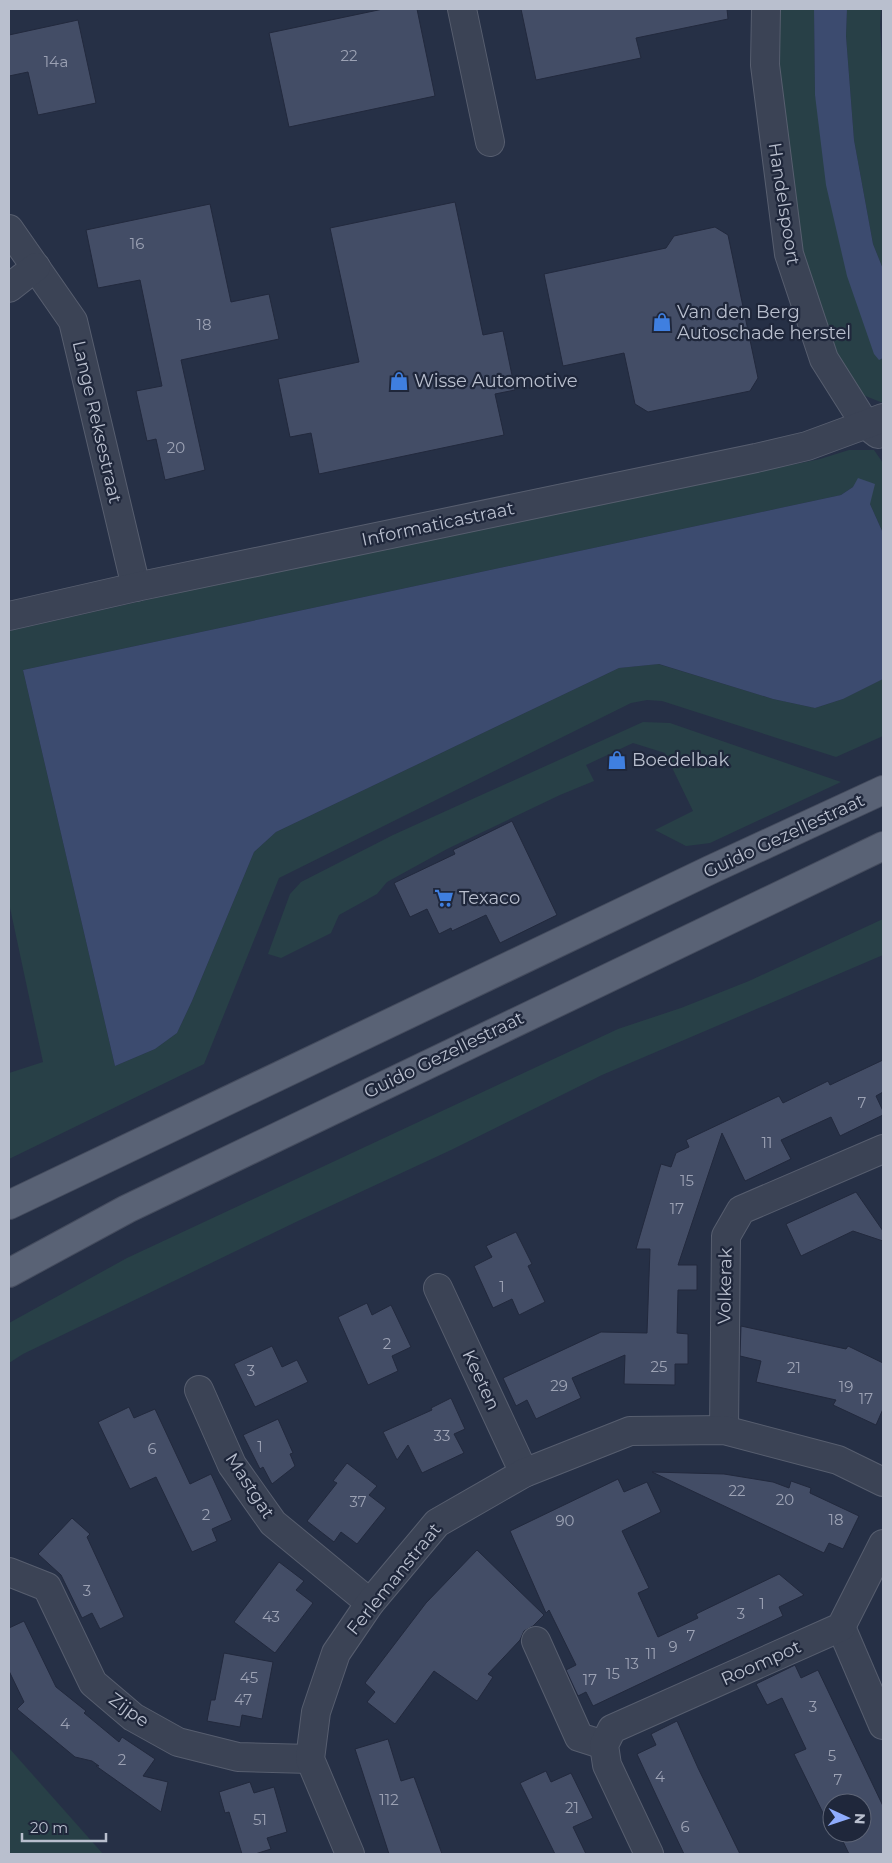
<svg xmlns="http://www.w3.org/2000/svg" width="892" height="1863" viewBox="0 0 892 1863" font-family="Montserrat,sans-serif">
<style>
.green{fill:#284047}
.water{fill:#3c4b6f}
.building{fill:#434d66;stroke:#22293d}
.lines{fill:none;stroke-linecap:round;stroke-linejoin:round}
.minor-casing{stroke:#575e6f;stroke-width:30}
.major-casing{stroke:#454c5e;stroke-width:30}
.minor{stroke:#3b4355;stroke-width:28}
.major{stroke:#596275;stroke-width:28}
.labels{text-anchor:middle;dominant-baseline:central;stroke-width:4.5;stroke-linejoin:round;paint-order:stroke}
.number-label{font-size:15px;fill:#9ca2b4}
.street-label{font-size:18px;fill:#b9bfce;stroke:#1f273b}
.poi-label{font-size:18px;fill:#b9bfce;stroke:#1f273b;text-anchor:start}
</style>
<rect width="100%" height="100%" fill="#263046"/>
<!-- green -->
<g class="green">
<path d="M777 9H814L815 95 879 359 883 358V403L863 395 827 343 806 273 790 189 779 101Z"/>
<path d="M847 9H881L880 25 883 79V269L873 244 854 140 846 36Z"/>
<path d="M849 450H874L883 463V533L870 504 853 487 841 495 23 670 115 1066 155 1049 177 1033 192 1001 254 852 276 832 619 668 658 664 773 699 815 708 843 699 883 679V736L836 757 662 701 647 700 631 703 279 878 204 1064 9 1159V1073L43 1062 9 903V631L226 582 820 459Z"/>
<path d="M643 722 670 723 841 782 710 843 686 846 655 830 693 811 665 753 633 743 586 765 594 781 560 795 447 849 387 882 377 894 339 915 331 933 281 958 268 954 290 894 301 882 393 835Z"/>
<path d="M883 919V955L602 1075 451 1150 298 1221 23 1354 9 1363V1323L127 1258 618 1029 681 1008 749 981Z"/>
<path d="M9 1748 103 1854H10Z"/>
</g>
<!-- water -->
<g class="water">
<path d="M814 9H847L846 36 854 140 873 244 883 269V358L879 360 874 354 847 276 826 185 815 95Z"/>
<path d="M858 478 875 484 870 504 883 533V679L843 699 815 708 773 699 659 664 619 668 276 832 254 852 192 1001 177 1033 155 1049 115 1066 23 670 841 495 853 487Z"/>
</g>
<!-- building -->
<g class="building">
<path d="M383 9H417L435 96 289 127 269 33Z"/>
<path d="M521 9H727L728 19 636 38 641 58 536 80Z"/>
<path d="M78 20 96 103 38 115 28 72 9 76V35Z"/>
<path d="M455 202 483 335 503 331 515 390 495 394 504 435 319 474 311 433 290 437 278 379 359 362 330 228Z"/>
<path d="M210 204 231 302 269 294 279 339 181 360 205 470 165 480 156 439 147 441 136 391 162 386 140 280 98 288 86 230Z"/>
<path d="M715 227 728 235 750 340 758 378 750 391 648 412 635 404 624 353 563 366 544 274 666 248 674 236Z"/>
<path d="M512 821 557 915 500 943 486 915 452 931 451 928 439 934 427 909 410 917 394 883 455 854 453 850Z"/>
<path d="M883 1060V1092L876 1096 883 1111V1115L840 1136 831 1117 781 1140 791 1159 745 1181 722 1133 678 1265H697V1290H678L677 1333 688 1334V1364H675V1385L624 1384 625 1355 572 1378 581 1398 536 1419 527 1400 516 1406 503 1378 601 1332 647 1333 650 1249H636L661 1164 671 1167 676 1153 689 1147 686 1140 779 1096 783 1103 828 1081 830 1085Z"/>
<path d="M856 1192 883 1231V1241L853 1231 801 1256 786 1224Z"/>
<path d="M516 1232 532 1264 528 1266 545 1302 519 1315 512 1299 493 1308 474 1266 492 1257 486 1246Z"/>
<path d="M367 1303 372 1315 391 1305 411 1347 392 1356 398 1371 368 1385 338 1317Z"/>
<path d="M741 1326 846 1349 848 1346 883 1363V1409L876 1425 833 1405 836 1400 756 1382 761 1361 740 1356Z"/>
<path d="M272 1346 282 1367 297 1360 308 1382 255 1407 234 1364Z"/>
<path d="M451 1398 465 1429 454 1434 464 1453 422 1473 408 1445 397 1460 383 1432 432 1410 431 1408Z"/>
<path d="M129 1407 134 1418 155 1409 190 1484 211 1474 232 1520 212 1529 217 1541 192 1552 156 1477 130 1489 98 1422Z"/>
<path d="M278 1419 293 1453 290 1454 295 1466 272 1484 263 1467 260 1469 243 1435Z"/>
<path d="M347 1463 377 1486 369 1495 386 1508 357 1544 341 1532 334 1542 307 1521 337 1483 333 1481Z"/>
<path d="M652 1472 724 1474 773 1482 789 1488 791 1481 811 1488 810 1493 859 1516 843 1549 829 1543 824 1553Z"/>
<path d="M618 1479 624 1492 647 1482 661 1512 622 1531 649 1588 638 1593 658 1637 698 1618 696 1614 779 1574 804 1595 779 1607 783 1616 593 1706 586 1692 578 1696 566 1670 576 1665 549 1610 546 1613 510 1531Z"/>
<path d="M72 1518 90 1534 87 1537 124 1617 100 1629 92 1613 82 1618 61 1575 38 1554Z"/>
<path d="M477 1550 544 1615 533 1626 524 1631 520 1640 488 1674 493 1677 477 1701 434 1671 395 1724 367 1702 375 1692 365 1683 426 1603Z"/>
<path d="M279 1562 304 1581 296 1590 313 1603 275 1653 234 1622Z"/>
<path d="M24 1621 56 1687 86 1711 84 1713 119 1742 122 1737 155 1759 143 1776 168 1782 161 1812 96 1766H99L92 1761 75 1757 17 1709 24 1702 9 1671V1628Z"/>
<path d="M224 1653 273 1662 262 1719 242 1715 240 1727 207 1721 211 1700H215Z"/>
<path d="M795 1665 801 1678 818 1670 883 1806V1854H849L839 1833H862V1803H832V1819L830 1815 825 1817 794 1754 806 1749 782 1698 767 1705 756 1684Z"/>
<path d="M677 1721 698 1768 740 1854H684L656 1795 637 1754 656 1745 651 1734Z"/>
<path d="M388 1739 401 1781 414 1777 442 1854H389L355 1749Z"/>
<path d="M546 1771 551 1782 571 1773 593 1818 573 1827 586 1854H555L520 1783Z"/>
<path d="M250 1782 254 1793 274 1787 287 1832 267 1838 271 1849 255 1854H242L229 1812 225 1813 219 1792Z"/>
</g>
<g class="lines">
<!-- minor casing -->
<g class="minor-casing">
<g id="minor">
<path d="M462 9 490 142"/>
<path d="M766 9 765 65 789 254 824 359 865 424 878 434"/>
<path d="M9 229 73 321 136 587"/>
<path d="M9 288 36 267"/>
<path d="M9 616 136 587 756 458 807 446 883 418"/>
<path d="M438 1288 524 1473"/>
<path d="M199 1390 232 1465 273 1523 370 1603"/>
<path d="M724 1430 726 1236 741 1210 883 1149"/>
<path d="M9 1572 47 1587 93 1683 133 1717 178 1742 238 1757 310 1759"/>
<path d="M841 1627 883 1725"/>
<path d="M536 1641 579 1737 604 1745"/>
<path d="M350 1854 310 1759 316 1712 336 1653 370 1603 437 1523 524 1473 630 1431 724 1430 838 1460 883 1482"/>
<path d="M649 1854 607 1765 604 1745 612 1729 841 1627 883 1544"/>
</g>
</g>
<!-- major casing -->
<g class="major-casing">
<g id="major">
<path d="M9 1205 710 870 883 790"/>
<path d="M9 1273 127 1209 883 846"/>
</g>
</g>
<!-- minor -->
<use href="#minor" class="minor"/>
<!-- major -->
<use href="#major" class="major"/>
</g>
<!-- icons -->
<defs>
<g id="shop-bare" transform="scale(1.5)"><path d="M-5-2.5h2.3a2.7 3.5 0 0 1 5.4 0H5L5.5 6h-11ZM-1.5-2.5h3a1.5 2.3 0 0 0-3 0Z" fill="#3f7fe0" stroke="#1f273b" stroke-width="2.5" paint-order="stroke"/></g>
<g id="supermarket-bare" transform="scale(1.5)"><path d="M-6-5.5h2.5l.6 2H6L4.5 2H-2.5L-4.4-4H-6ZM-1.5 3.2a1.3 1.3 0 1 0 .1 0ZM3 3.2a1.3 1.3 0 1 0 .1 0Z" fill="#3f7fe0" stroke="#1f273b" stroke-width="2.5" paint-order="stroke"/></g>
</defs>
<g fill-rule="evenodd">
<use href="#shop-bare" x="662" y="322"/>
<use href="#shop-bare" x="399" y="381"/>
<use href="#shop-bare" x="617" y="760"/>
<use href="#supermarket-bare" x="444" y="898"/>
</g>
<g class="labels">
<!-- number labels -->
<g class="number-label">
<text x="349" y="55">22</text>
<text x="56" y="61">14a</text>
<text x="137" y="243">16</text>
<text x="204" y="324">18</text>
<text x="176" y="447">20</text>
<text x="862" y="1102">7</text>
<text x="767" y="1142">11</text>
<text x="687" y="1180">15</text>
<text x="677" y="1208">17</text>
<text x="502" y="1286">1</text>
<text x="387" y="1343">2</text>
<text x="659" y="1366">25</text>
<text x="794" y="1367">21</text>
<text x="251" y="1370">3</text>
<text x="559" y="1385">29</text>
<text x="846" y="1386">19</text>
<text x="866" y="1398">17</text>
<text x="442" y="1435">33</text>
<text x="260" y="1446">1</text>
<text x="152" y="1448">6</text>
<text x="737" y="1490">22</text>
<text x="785" y="1499">20</text>
<text x="358" y="1501">37</text>
<text x="206" y="1514">2</text>
<text x="836" y="1519">18</text>
<text x="565" y="1520">90</text>
<text x="87" y="1590">3</text>
<text x="762" y="1603">1</text>
<text x="741" y="1613">3</text>
<text x="271" y="1616">43</text>
<text x="691" y="1635">7</text>
<text x="673" y="1646">9</text>
<text x="651" y="1653">11</text>
<text x="632" y="1663">13</text>
<text x="613" y="1673">15</text>
<text x="249" y="1677">45</text>
<text x="590" y="1679">17</text>
<text x="243" y="1699">47</text>
<text x="813" y="1706">3</text>
<text x="65" y="1723">4</text>
<text x="832" y="1755">5</text>
<text x="122" y="1759">2</text>
<text x="660" y="1776">4</text>
<text x="838" y="1779">7</text>
<text x="389" y="1799">112</text>
<text x="572" y="1807">21</text>
<text x="260" y="1819">51</text>
<text x="685" y="1826">6</text>
</g>
<!-- street labels -->
<g class="street-label">
<text transform="translate(784 204) rotate(81)">Handelspoort</text>
<text transform="translate(97 422) rotate(77)">Lange Reksestraat</text>
<text transform="translate(438 524) rotate(-12)">Informaticastraat</text>
<text transform="translate(784 836) rotate(-25)">Guido Gezellestraat</text>
<text transform="translate(444 1055) rotate(-26)">Guido Gezellestraat</text>
<text transform="translate(725 1286) rotate(-89)">Volkerak</text>
<text transform="translate(481 1380) rotate(65)">Keeten</text>
<text transform="translate(250 1486) rotate(57)">Mastgat</text>
<text transform="translate(394 1579) rotate(-51)">Ferlemanstraat</text>
<text transform="translate(761 1663) rotate(-24)">Roompot</text>
<text transform="translate(129 1710) rotate(36)">Zijpe</text>
</g>
<!-- poi labels -->
<g class="poi-label">
<text x="677" y="312">Van den Berg<tspan x="677" dy="21">Autoschade herstel</tspan></text>
<text x="414" y="381">Wisse Automotive</text>
<text x="632" y="760">Boedelbak</text>
<text x="459" y="898">Texaco</text>
</g>
</g>
<!-- border -->
<rect width="892" height="1863" fill="none" stroke="#b9bfce" stroke-width="20"/>
<!-- north arrow -->
<g transform="translate(847 1818) rotate(93)"><circle r="24" fill="#1f273b" stroke="#5d6476"/>
<path d="M0-4L9 19L0 12L-9 19Z" fill="#8facfd"/>
<text y="-8" font-size="14" font-weight="bold" text-anchor="middle" fill="#b9bfce">N</text>
</g>
<!-- scale -->
<path d="M22 1833v8h84v-8" fill="none" stroke="#b9bfce" stroke-width="2.5"/>
<text x="30" y="1833" font-size="15" fill="#b9bfce" stroke="#1f273b" stroke-width="4" paint-order="stroke">20 m</text>
</svg>
